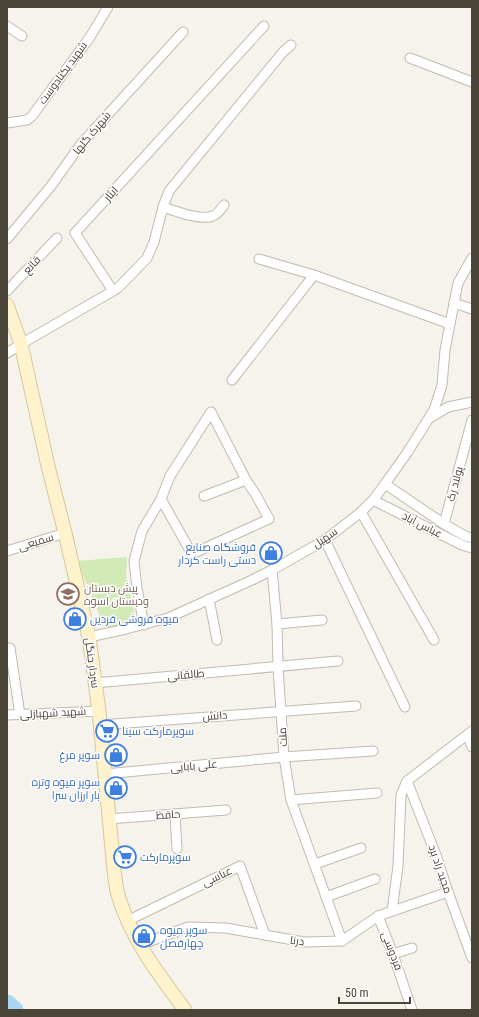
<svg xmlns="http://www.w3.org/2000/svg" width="479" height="1017" viewBox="0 0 479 1017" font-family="'Roboto Condensed',Cairo,sans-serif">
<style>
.green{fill:#d2eab5}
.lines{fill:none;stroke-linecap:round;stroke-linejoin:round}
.river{stroke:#a9d4f2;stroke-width:17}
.minor-casing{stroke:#c2bbae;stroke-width:11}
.secondary-casing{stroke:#d6c79b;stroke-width:15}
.minor{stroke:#fff;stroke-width:9}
.secondary{stroke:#fff3cd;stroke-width:13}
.labels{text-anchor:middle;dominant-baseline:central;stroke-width:3;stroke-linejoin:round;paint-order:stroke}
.street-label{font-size:11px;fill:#4b4439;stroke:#fff}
.shop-label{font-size:11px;fill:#366cbe;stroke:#fff;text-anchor:start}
.education-label{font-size:11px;fill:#785e54;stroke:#fff;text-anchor:start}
</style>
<rect width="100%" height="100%" fill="#f6f3ec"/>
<!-- green -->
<path class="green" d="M127 557 126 576 137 622 107 633 77 561Z"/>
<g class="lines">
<!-- river -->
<path class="river" d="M7 1003 15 1010"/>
<!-- minor casing -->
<g class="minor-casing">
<g id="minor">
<path d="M7 26 22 36"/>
<path d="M410 58 472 82"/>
<path d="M7 123 27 120 32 116 90 37 108 7"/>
<path d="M163 207C176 211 200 221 213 216 217 215 221 209 224 205"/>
<path d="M7 239 51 186 81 144 183 32"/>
<path d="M259 259 314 275 450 324"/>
<path d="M7 291 57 238"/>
<path d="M113 291 118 288 147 258 154 242 163 207 169 191 283 52 291 45"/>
<path d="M454 303 472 309"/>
<path d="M7 353 21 344 113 291 75 233 264 26"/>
<path d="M232 380 314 275"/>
<path d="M430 418 448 407 472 402"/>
<path d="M385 484 444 524 465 536 472 538"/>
<path d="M204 496 246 480"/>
<path d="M373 500 462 545 472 548"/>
<path d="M361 512 434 640"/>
<path d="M444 524 472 420"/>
<path d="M325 540 405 707"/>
<path d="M7 551 65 533"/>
<path d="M272 570 277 624 278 667 284 757 291 800 342 941"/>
<path d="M209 599 217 640"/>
<path d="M277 624 322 620"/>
<path d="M144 625 137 588 134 561 142 531 161 499 170 476 211 412 246 480 256 495 269 519 192 554 161 499"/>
<path d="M89 637 126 629 168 618 252 580 272 570 325 540 361 512 373 500 385 484 407 453 434 410 442 385 445 350 458 283 472 258"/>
<path d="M10 648 20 715"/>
<path d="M95 683 338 661"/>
<path d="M7 715 99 711"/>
<path d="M100 725 356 706"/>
<path d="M468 735 472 747"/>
<path d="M105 774 284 757 373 751"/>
<path d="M407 781 436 855 448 892 472 958"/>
<path d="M291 800 377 793"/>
<path d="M175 814 177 849"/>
<path d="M109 819 226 810"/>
<path d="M315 864 361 848"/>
<path d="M326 897 375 879"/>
<path d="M392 911 398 866 401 795 407 781 472 731"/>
<path d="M378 916 393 954 412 1010"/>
<path d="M127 921 240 866 265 935"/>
<path d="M140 945 188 927 226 928 304 942 342 941 378 916 448 892"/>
<path d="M393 954 412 948"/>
</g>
</g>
<!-- secondary casing -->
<g class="secondary-casing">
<path id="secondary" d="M7 305 21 344 48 466 65 533 89 637 99 711 114 870C115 879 116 889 119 898 132 940 159 975 185 1010"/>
</g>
<!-- minor -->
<use href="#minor" class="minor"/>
<!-- secondary -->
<use href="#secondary" class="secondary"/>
</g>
<!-- icons -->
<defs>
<g id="shop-ring" transform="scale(1.15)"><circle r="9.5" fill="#fff" stroke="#3f7fe0" stroke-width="1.5"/><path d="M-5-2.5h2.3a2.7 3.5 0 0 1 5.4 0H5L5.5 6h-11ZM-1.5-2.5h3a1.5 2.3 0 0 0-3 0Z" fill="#3f7fe0"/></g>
<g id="school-ring" transform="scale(1.15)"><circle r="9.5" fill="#fff" stroke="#8d6e63" stroke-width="1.5"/><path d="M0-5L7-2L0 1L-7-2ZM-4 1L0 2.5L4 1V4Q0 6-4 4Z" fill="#8d6e63"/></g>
<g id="supermarket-ring" transform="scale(1.15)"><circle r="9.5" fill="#fff" stroke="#3f7fe0" stroke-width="1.5"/><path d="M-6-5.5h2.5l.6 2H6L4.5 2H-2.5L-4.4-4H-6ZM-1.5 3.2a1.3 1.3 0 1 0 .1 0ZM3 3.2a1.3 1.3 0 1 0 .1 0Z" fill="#3f7fe0"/></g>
</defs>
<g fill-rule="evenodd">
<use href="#shop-ring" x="271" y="553"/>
<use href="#school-ring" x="68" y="594"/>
<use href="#shop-ring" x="75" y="619"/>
<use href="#supermarket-ring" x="107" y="731"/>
<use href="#shop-ring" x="116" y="755"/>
<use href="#shop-ring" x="116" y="788"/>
<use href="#supermarket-ring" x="125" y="857"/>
<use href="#shop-ring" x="144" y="936"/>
</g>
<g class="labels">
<!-- street labels -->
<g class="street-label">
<text transform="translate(63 73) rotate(-54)">شهید یکتادوست</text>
<text transform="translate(92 133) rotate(-50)">شهرک گلها</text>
<text transform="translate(111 194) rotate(-48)">ایثار</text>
<text transform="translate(32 265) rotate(-47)">قانع</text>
<text transform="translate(455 484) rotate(-75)">پولاد رک</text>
<text transform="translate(422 525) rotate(27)">عباس آباد</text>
<text transform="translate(325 538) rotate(-34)">سهیل</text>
<text transform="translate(36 542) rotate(-17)">سمیعی</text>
<text transform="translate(92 663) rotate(82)">سردار جنگل</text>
<text transform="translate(186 675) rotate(-5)">طالقانی</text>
<text transform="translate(53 713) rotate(-3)">شهید شهبازلی</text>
<text transform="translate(215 716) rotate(-4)">دانش</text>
<text transform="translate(283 737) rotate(-93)">ملت</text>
<text transform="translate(194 766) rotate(-5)">علی بابایی</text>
<text transform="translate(168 815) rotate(-4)">حافظ</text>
<text transform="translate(440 869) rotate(71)">مجید راد برد</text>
<text transform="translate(217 877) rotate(-26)">عباسی</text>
<text transform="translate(297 941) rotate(8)">درنا</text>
<text transform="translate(392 951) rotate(69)">فردوسی</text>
</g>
<!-- shop labels -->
<g class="shop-label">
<text x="256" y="547" text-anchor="end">فروشگاه صنایع<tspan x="256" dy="13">دستی راست کردار</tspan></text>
<text x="90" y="619">میوه فروشی فردین</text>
<text x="122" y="731">سوپرمارکت سینا</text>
<text x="100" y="755" text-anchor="end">سوپر مرغ</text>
<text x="100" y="782" text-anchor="end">سوپر میوه وتره<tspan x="100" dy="13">بار ارزان سرا</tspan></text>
<text x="140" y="857">سوپرمارکت</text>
<text x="160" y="930">سوپر میوه<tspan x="160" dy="13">چهارفصل</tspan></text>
</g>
<!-- education labels -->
<g class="education-label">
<text x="84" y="588">پیش دبستان<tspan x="84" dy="13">ودبستان اسوه</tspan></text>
</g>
</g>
<!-- border -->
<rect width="479" height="1017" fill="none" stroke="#4b4439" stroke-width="16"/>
<!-- scale -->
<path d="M339 997v6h71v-6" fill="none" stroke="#4b4439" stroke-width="2"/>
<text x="345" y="997" font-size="12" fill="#4b4439" stroke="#ffffff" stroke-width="3" paint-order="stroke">50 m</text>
</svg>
